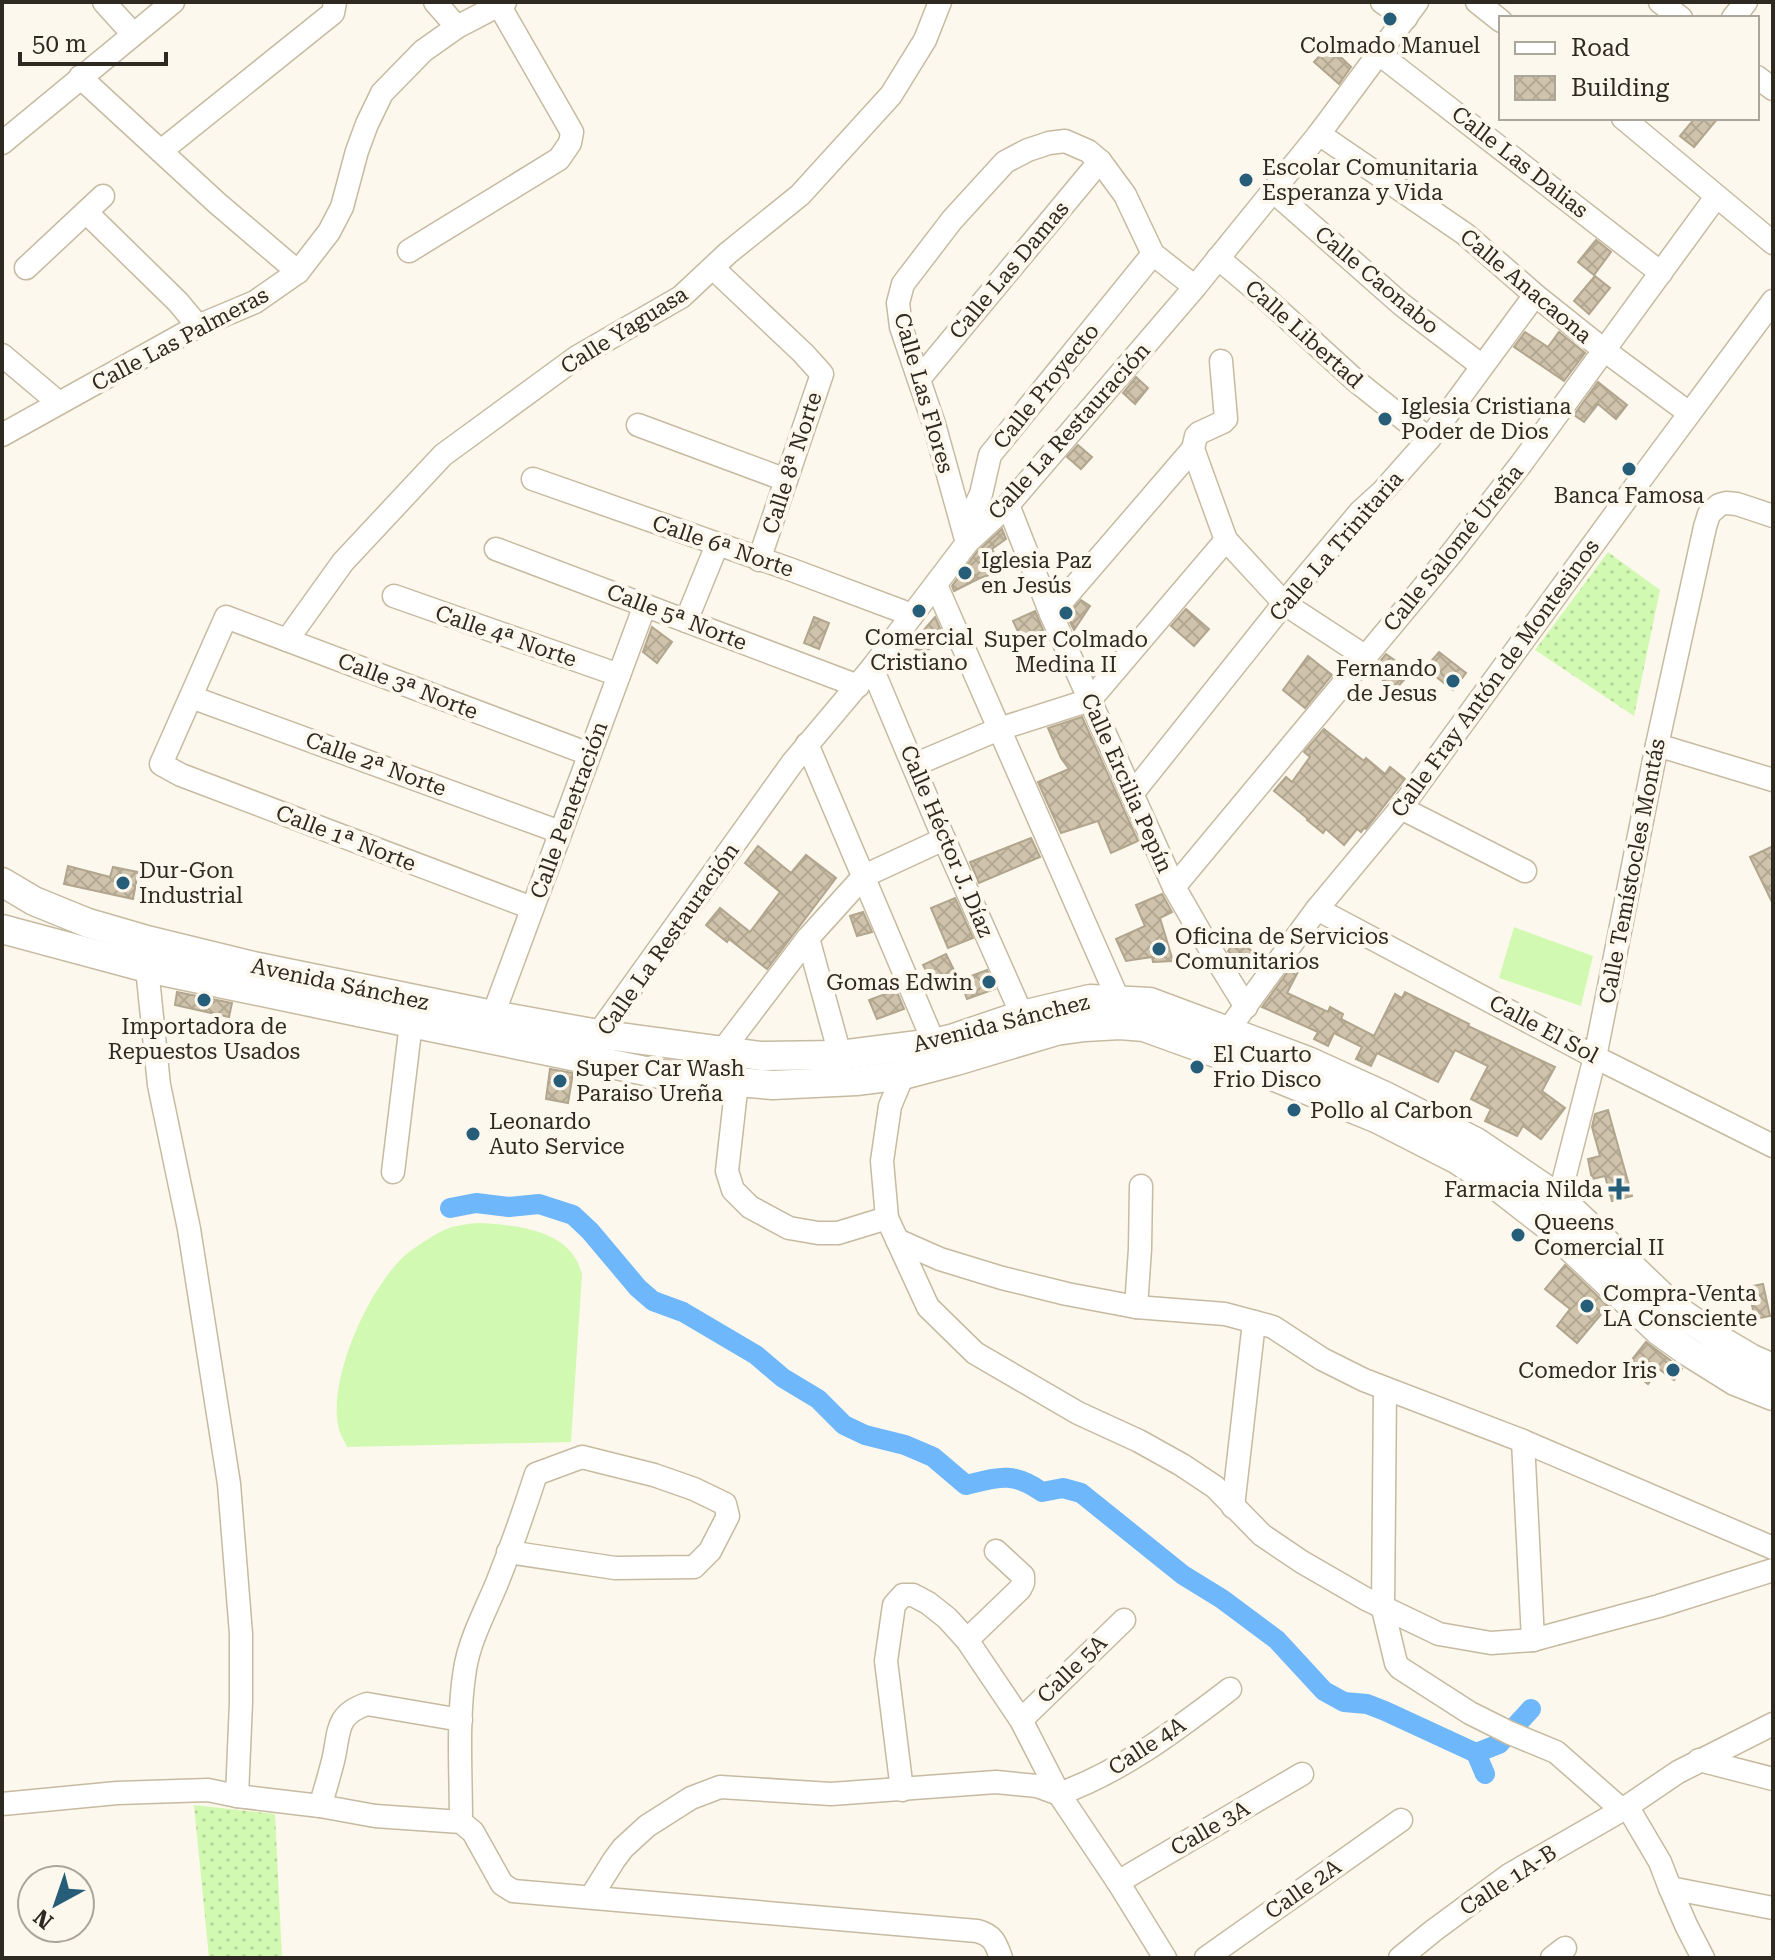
<svg xmlns="http://www.w3.org/2000/svg" width="1775" height="1960" viewBox="0 0 1775 1960" font-family="'Roboto Serif',serif">
<style>
.grass{fill:url(#grass-dots)}
.garden{fill:#d2f9b2}
.lines{fill:none;stroke-linecap:round;stroke-linejoin:round}
.canal{stroke:#6eb7fb;stroke-width:20}
.building{fill:url(#building-cross-hatch);stroke:#b1a58d;stroke-width:2}
.minor-casing{stroke:#c6baa1;stroke-width:25}
.tertiary-casing{stroke:#c6baa1;stroke-width:31}
.minor{stroke:#fff;stroke-width:22}
.tertiary{stroke:#fff;stroke-width:28}
.poi-dot{fill:#265d78;stroke:#fdf8ee;stroke-width:3}
.labels{text-anchor:middle;dominant-baseline:central;stroke-width:8;stroke-linejoin:round;paint-order:stroke}
.poi-label{font-size:22px;fill:#2f2a21;stroke:#fdf8ee;text-anchor:start}
.street-label{font-size:22px;fill:#2f2a21;stroke:#fdf8ee}
</style>
<defs>
<pattern id="grass-dots" width="8" height="8" patternUnits="userSpaceOnUse" patternTransform="scale(2)"><rect width="8" height="8" fill="#d2f9b2"/><path d="M2 2h.1M6 6h.1" fill="none" stroke="#b5d699" stroke-width="1.8" stroke-linecap="round"/></pattern>
<pattern id="building-cross-hatch" width="8" height="8" patternUnits="userSpaceOnUse" patternTransform="scale(2)"><rect width="8" height="8" fill="#d0c3ab"/><path d="M0 0l8 8M0 8l8-8" fill="none" stroke="#b3a893"/></pattern>
</defs>
<rect width="100%" height="100%" fill="#fdf8ee"/>
<!-- grass -->
<g class="grass">
<path d="M1608 552 1660 590 1634 716 1535 650Z"/>
<path d="M194 1805 275 1814 282 1958H209Z"/>
</g>
<!-- garden -->
<g class="garden">
<path d="M1514 927 1593 956 1581 1006 1499 978Z"/>
<path d="M476 1223C507 1224 555 1228 574 1256 578 1261 580 1269 582 1274L571 1442 347 1447C345 1442 341 1436 339 1430 326 1381 370 1283 409 1252 419 1245 440 1230 452 1227 459 1225 468 1224 476 1223Z"/>
</g>
<g class="lines">
<!-- canal -->
<g class="canal">
<path d="M450 1208 476 1203 509 1207 539 1204 573 1215 590 1231 638 1288 653 1301 683 1312 756 1355 783 1378 818 1399 844 1425 865 1435 905 1445 933 1457 966 1485C998 1477 1013 1471 1042 1492L1063 1488 1081 1493 1183 1575 1222 1599 1277 1640 1324 1691 1344 1702 1367 1704 1385 1711 1476 1753"/>
<path d="M1485 1774 1476 1753 1499 1744 1531 1709"/>
</g>
</g>
<!-- building -->
<g class="building">
<path d="M1329 46 1351 67 1339 84 1314 62Z"/>
<path d="M1695 118H1718L1694 147 1680 136Z"/>
<path d="M1596 240 1611 252 1594 275 1578 262Z"/>
<path d="M1595 276 1610 288 1589 314 1574 301Z"/>
<path d="M1525 332 1548 347 1559 332 1585 353 1564 381 1514 347Z"/>
<path d="M1136 377 1148 388 1135 404 1123 393Z"/>
<path d="M1598 382 1627 405 1616 419 1598 404 1584 422 1574 415Z"/>
<path d="M1078 445 1092 457 1081 469 1067 457Z"/>
<path d="M1002 529 1006 539 992 549 1002 571 980 578 954 591 952 586 977 552Z"/>
<path d="M1081 600 1090 606 1074 630 1067 616Z"/>
<path d="M1186 609 1209 629 1194 646 1171 626Z"/>
<path d="M1035 611 1043 630 1022 640 1013 621Z"/>
<path d="M814 617 829 623 819 649 804 643Z"/>
<path d="M935 617 945 640 920 654 911 645Z"/>
<path d="M652 627 672 642 657 663 643 652Z"/>
<path d="M1439 652 1466 673 1453 690 1425 668Z"/>
<path d="M1386 654 1411 672 1395 690 1372 671Z"/>
<path d="M1308 656 1332 675 1305 708 1283 690Z"/>
<path d="M1082 717 1138 841 1111 853 1098 821 1061 833 1038 782 1069 769 1061 758 1048 728Z"/>
<path d="M1324 729 1364 761 1366 758 1385 774 1390 767 1405 779 1366 829 1364 828 1361 832 1357 829 1344 845 1326 829 1323 833 1307 820 1308 819 1274 791 1286 777 1292 782 1310 757 1304 752Z"/>
<path d="M1031 838 1040 857 979 883 970 862Z"/>
<path d="M758 846 791 873 806 855 836 878 767 969 729 939 727 942 706 925 720 908 750 932 780 892 745 863Z"/>
<path d="M1773 846V904L1750 857Z"/>
<path d="M68 866 110 877 113 867 138 872 133 899 64 884Z"/>
<path d="M1162 894 1172 912 1160 918 1173 961 1153 962 1152 957 1126 961 1116 939 1145 926 1136 905Z"/>
<path d="M955 898 973 938 948 948 931 908Z"/>
<path d="M863 912 872 932 857 936 850 916Z"/>
<path d="M1237 939 1254 953 1244 965 1228 951Z"/>
<path d="M946 954 956 974 934 985 923 965Z"/>
<path d="M1292 966 1299 970 1287 993 1328 1012 1330 1007 1343 1014 1341 1019 1374 1036 1395 994 1402 998 1405 992 1469 1024 1468 1026 1555 1067 1542 1091 1565 1108 1541 1139 1523 1126 1517 1136 1485 1121 1491 1109 1471 1099 1488 1066 1455 1050 1438 1082 1377 1053 1371 1066 1356 1059 1362 1047 1334 1033 1328 1046 1314 1039 1318 1032 1262 1007Z"/>
<path d="M987 970 995 989 967 999 960 980Z"/>
<path d="M896 990 904 1009 877 1019 869 1000Z"/>
<path d="M177 992 232 1003 229 1017 175 1005Z"/>
<path d="M550 1069 573 1073 568 1103 546 1099Z"/>
<path d="M1608 1110 1632 1196 1612 1201 1605 1176 1592 1179 1588 1159 1600 1156 1592 1127 1595 1114Z"/>
<path d="M1565 1265 1608 1306 1577 1343 1557 1326 1570 1309 1545 1289Z"/>
<path d="M1763 1284 1770 1316 1755 1319 1748 1287Z"/>
<path d="M1646 1342 1682 1369 1674 1380 1659 1369 1648 1384 1626 1367Z"/>
</g>
<g class="lines">
<!-- minor casing -->
<g class="minor-casing">
<g id="minor">
<path d="M104 2 133 34"/>
<path d="M435 2 457 27"/>
<path d="M1382 2 1406 18"/>
<path d="M1477 2 1501 21"/>
<path d="M1660 2 1681 18"/>
<path d="M1733 18 1746 2"/>
<path d="M1378 53 1661 273"/>
<path d="M80 77 217 203 298 272"/>
<path d="M1757 77 1773 89"/>
<path d="M1623 118 1773 243"/>
<path d="M1319 134 1465 234 1535 295 1604 350 1689 413"/>
<path d="M2 143 173 2"/>
<path d="M161 151 333 13 335 2"/>
<path d="M1273 191 1401 304 1482 366"/>
<path d="M86 212 178 302 198 326"/>
<path d="M409 251 559 159 570 143 572 132 499 5"/>
<path d="M1218 258 1263 296 1356 381 1429 439"/>
<path d="M26 268 103 196"/>
<path d="M713 268 803 353 822 374 759 560"/>
<path d="M2 355 59 403"/>
<path d="M1221 361 1226 419 1223 422 1199 433 1196 436 1193 449 1226 540 1285 604 1366 657"/>
<path d="M919 379 1100 161"/>
<path d="M638 425 786 480"/>
<path d="M2 435 198 326 255 302 298 272 329 232 342 207 357 151 367 124 382 93 423 51 457 27 505 2"/>
<path d="M533 479 792 570 912 615"/>
<path d="M1008 505 1051 614 1174 887 1201 934 1246 1007"/>
<path d="M964 530 981 494 990 455 1153 254"/>
<path d="M967 543 934 424 901 327 898 303 903 284 952 220 1005 162 1028 150 1049 143 1065 141 1088 151 1100 161 1125 195 1153 254 1195 287"/>
<path d="M496 549 858 686"/>
<path d="M936 585 1118 999"/>
<path d="M394 596 619 675"/>
<path d="M1051 614 1193 449"/>
<path d="M686 621 717 545"/>
<path d="M287 640 343 562 443 455 577 357 681 297 728 253 800 195 891 95 925 40 940 2"/>
<path d="M872 668 944 839 1022 1015"/>
<path d="M191 697 560 832"/>
<path d="M807 744 934 1043"/>
<path d="M1657 745 1773 780"/>
<path d="M914 765 999 729 1090 700 1226 540"/>
<path d="M1132 794 1298 586 1360 512 1382 492 1429 439 1535 295"/>
<path d="M1401 808 1525 871"/>
<path d="M1174 887 1451 554 1521 464 1716 197"/>
<path d="M532 908 181 775 161 764 226 617 589 754"/>
<path d="M1317 909 1595 1057 1773 1146"/>
<path d="M808 938 840 1055"/>
<path d="M147 968 159 1085 189 1229 229 1484 241 1634V1702L237 1796"/>
<path d="M493 1015 645 605"/>
<path d="M1220 1045 1228 1030 1317 909 1401 808 1635 487 1773 301"/>
<path d="M595 1048 598 1034 793 762 872 668 967 543 1008 505 1195 287 1319 134 1417 2"/>
<path d="M722 1051 808 938 864 876 944 839"/>
<path d="M903 1075 890 1106 882 1161 887 1218 928 1307 975 1353 1078 1413 1139 1441 1182 1465 1215 1487 1262 1535 1302 1562 1366 1599 1439 1634 1491 1643 1533 1640 1659 1606 1773 1570"/>
<path d="M737 1082 727 1171 733 1190 750 1207 789 1228 818 1233H838L887 1218"/>
<path d="M393 1172 411 1023"/>
<path d="M1554 1209 1559 1198 1595 1057 1657 745 1705 527 1709 514 1719 505 1726 503 1737 504 1773 516"/>
<path d="M897 1240 940 1259 1002 1278 1067 1294 1136 1307 1225 1314 1273 1327 1322 1359 1364 1380 1523 1441 1773 1548"/>
<path d="M1136 1307 1140 1249 1141 1186"/>
<path d="M1385 1389 1383 1609 1396 1663 1400 1668 1470 1713 1510 1733 1556 1752 1622 1810"/>
<path d="M1523 1441 1533 1640"/>
<path d="M1233 1507 1254 1322"/>
<path d="M967 1640 1020 1589 1023 1583V1576L996 1551"/>
<path d="M1021 1720 1124 1620"/>
<path d="M1699 1760 1773 1779"/>
<path d="M902 1790 886 1661 894 1605 903 1595H913L928 1603 947 1618 967 1640 1021 1720 1059 1794 1118 1882 1165 1958"/>
<path d="M1059 1794C1123 1771 1176 1730 1230 1689"/>
<path d="M2 1804 117 1793 208 1790 237 1796 320 1806 375 1816 461 1822 473 1832 502 1884 513 1891 977 1931C993 1935 996 1943 1001 1958"/>
<path d="M320 1806C325 1791 329 1776 333 1761 340 1733 334 1715 367 1704L461 1720"/>
<path d="M1627 1806 1660 1862 1670 1888 1773 1908"/>
<path d="M461 1822C461 1772 457 1719 465 1669 470 1639 485 1612 497 1583 511 1548 524 1511 536 1474L582 1457 654 1475 694 1489 725 1504 728 1516 710 1551 694 1567 615 1568 508 1552"/>
<path d="M1118 1882 1302 1774"/>
<path d="M1670 1888 1686 1925 1703 1958"/>
<path d="M591 1897 614 1860 623 1848 647 1826 691 1798 720 1787 831 1794 996 1782 1037 1786 1059 1794"/>
<path d="M1206 1958 1401 1820"/>
<path d="M1400 1958 1433 1931 1509 1875 1622 1810 1678 1772 1773 1724"/>
<path d="M1552 1958 1565 1948"/>
</g>
</g>
<!-- tertiary casing -->
<g class="tertiary-casing">
<g id="tertiary">
<path d="M2 882 34 901 88 923 143 939 253 966 493 1015 598 1034 761 1056 840 1055 934 1043 954 1038 1022 1015 1090 999 1150 1002 1308 1061 1385 1096 1476 1142 1559 1198 1674 1308 1725 1343 1752 1359 1773 1368"/>
<path d="M2 929 147 968 411 1023 660 1074 737 1082 773 1085 856 1081 903 1075 956 1061 1056 1031 1085 1027 1120 1025 1144 1027 1216 1053 1378 1119 1458 1160 1497 1186 1546 1224 1659 1331 1687 1351 1735 1381 1773 1396"/>
</g>
</g>
<!-- minor -->
<use href="#minor" class="minor"/>
<!-- tertiary -->
<use href="#tertiary" class="tertiary"/>
</g>
<!-- markers -->
<g class="poi-dot">
<circle cx="1390" cy="19" r="8"/>
<circle cx="1246" cy="180" r="8"/>
<circle cx="1385" cy="419" r="8"/>
<circle cx="1629" cy="469" r="8"/>
<circle cx="965" cy="573" r="8"/>
<circle cx="919" cy="611" r="8"/>
<circle cx="1066" cy="613" r="8"/>
<circle cx="1453" cy="681" r="8"/>
<circle cx="123" cy="883" r="8"/>
<circle cx="1159" cy="949" r="8"/>
<circle cx="989" cy="982" r="8"/>
<circle cx="204" cy="1000" r="8"/>
<circle cx="1197" cy="1067" r="8"/>
<circle cx="560" cy="1081" r="8"/>
<circle cx="1294" cy="1110" r="8"/>
<circle cx="473" cy="1134" r="8"/>
<path d="M1615 1177h8v8h8v8h-8v8h-8v-8h-8v-8h8z"/>
<circle cx="1518" cy="1235" r="8"/>
<circle cx="1587" cy="1306" r="8"/>
<circle cx="1673" cy="1370" r="8"/>
</g>
<g class="labels">
<!-- poi labels -->
<g class="poi-label">
<text x="1390" y="45" text-anchor="middle">Colmado Manuel</text>
<text x="1262" y="167">Escolar Comunitaria<tspan x="1262" dy="25">Esperanza y Vida</tspan></text>
<text x="1401" y="406">Iglesia Cristiana<tspan x="1401" dy="25">Poder de Dios</tspan></text>
<text x="1629" y="495" text-anchor="middle">Banca Famosa</text>
<text x="981" y="560">Iglesia Paz<tspan x="981" dy="25">en Jesús</tspan></text>
<text x="919" y="637" text-anchor="middle">Comercial<tspan x="919" dy="25">Cristiano</tspan></text>
<text x="1066" y="639" text-anchor="middle">Super Colmado<tspan x="1066" dy="25">Medina II</tspan></text>
<text x="1437" y="668" text-anchor="end">Fernando<tspan x="1437" dy="25">de Jesus</tspan></text>
<text x="139" y="870">Dur-Gon<tspan x="139" dy="25">Industrial</tspan></text>
<text x="1175" y="936">Oficina de Servicios<tspan x="1175" dy="25">Comunitarios</tspan></text>
<text x="973" y="982" text-anchor="end">Gomas Edwin</text>
<text x="204" y="1026" text-anchor="middle">Importadora de<tspan x="204" dy="25">Repuestos Usados</tspan></text>
<text x="1213" y="1054">El Cuarto<tspan x="1213" dy="25">Frio Disco</tspan></text>
<text x="576" y="1068">Super Car Wash<tspan x="576" dy="25">Paraiso Ureña</tspan></text>
<text x="1310" y="1110">Pollo al Carbon</text>
<text x="489" y="1121">Leonardo<tspan x="489" dy="25">Auto Service</tspan></text>
<text x="1603" y="1189" text-anchor="end">Farmacia Nilda</text>
<text x="1534" y="1222">Queens<tspan x="1534" dy="25">Comercial II</tspan></text>
<text x="1603" y="1293">Compra-Venta<tspan x="1603" dy="25">LA Consciente</tspan></text>
<text x="1657" y="1370" text-anchor="end">Comedor Iris</text>
</g>
<!-- street labels -->
<g class="street-label">
<text transform="translate(1520 162) rotate(38)">Calle Las Dalias</text>
<text transform="translate(1009 270) rotate(-50)">Calle Las Damas</text>
<text transform="translate(1377 280) rotate(40)">Calle Caonabo</text>
<text transform="translate(1526 286) rotate(40)">Calle Anacaona</text>
<text transform="translate(624 330) rotate(-32)">Calle Yaguasa</text>
<text transform="translate(1304 334) rotate(42)">Calle Libertad</text>
<text transform="translate(180 339) rotate(-28)">Calle Las Palmeras</text>
<text transform="translate(1046 386) rotate(-51)">Calle Proyecto</text>
<text transform="translate(924 393) rotate(74)">Calle Las Flores</text>
<text transform="translate(1069 431) rotate(-48)">Calle La Restauración</text>
<text transform="translate(792 463) rotate(-72)">Calle 8ª Norte</text>
<text transform="translate(723 546) rotate(19)">Calle 6ª Norte</text>
<text transform="translate(1336 546) rotate(-49)">Calle La Trinitaria</text>
<text transform="translate(1453 548) rotate(-51)">Calle Salomé Ureña</text>
<text transform="translate(677 617) rotate(21)">Calle 5ª Norte</text>
<text transform="translate(506 636) rotate(19)">Calle 4ª Norte</text>
<text transform="translate(1495 678) rotate(-54)">Calle Fray Antón de Montesinos</text>
<text transform="translate(408 686) rotate(21)">Calle 3ª Norte</text>
<text transform="translate(376 764) rotate(20)">Calle 2ª Norte</text>
<text transform="translate(1127 783) rotate(66)">Calle Ercilia Pepín</text>
<text transform="translate(569 810) rotate(-70)">Calle Penetración</text>
<text transform="translate(346 838) rotate(21)">Calle 1ª Norte</text>
<text transform="translate(947 841) rotate(67)">Calle Héctor J. Díaz</text>
<text transform="translate(1632 871) rotate(-79)">Calle Temístocles Montás</text>
<text transform="translate(668 939) rotate(-55)">Calle La Restauración</text>
<text transform="translate(340 984) rotate(12)">Avenida Sánchez</text>
<text transform="translate(1001 1023) rotate(-14)">Avenida Sánchez</text>
<text transform="translate(1544 1029) rotate(28)">Calle El Sol</text>
<text transform="translate(1072 1669) rotate(-44)">Calle 5A</text>
<text transform="translate(1147 1746) rotate(-33)">Calle 4A</text>
<text transform="translate(1210 1828) rotate(-30)">Calle 3A</text>
<text transform="translate(1508 1880) rotate(-33)">Calle 1A-B</text>
<text transform="translate(1303 1889) rotate(-35)">Calle 2A</text>
</g>
</g>
<!-- border -->
<rect width="1775" height="1960" fill="none" stroke="#2f2a21" stroke-width="8"/>
<!-- legend -->
<rect x="1499" y="16" width="260" height="104" fill="#fdf8ee" stroke="#aba69c" stroke-width="2"/>
<rect x="1515" y="42" width="40" height="12" fill="#ffffff" stroke="#aba69c" stroke-width="2"/>
<text x="1571" y="56" font-size="24" fill="#2f2a21">Road</text>
<rect x="1515" y="76" width="40" height="24" fill="url(#building-cross-hatch)" stroke="#aba69c" stroke-width="2"/>
<text x="1571" y="96" font-size="24" fill="#2f2a21">Building</text>
<!-- north arrow -->
<g transform="translate(56 1904) rotate(220)"><circle r="38" fill="#fdf8ee" stroke="#aba69c" stroke-width="2"/>
<path d="M0-6L14 30L0 20L-14 30Z" fill="#265d78"/>
<text y="-12" font-size="22" font-weight="bold" text-anchor="middle" fill="#2f2a21">N</text>
</g>
<!-- scale -->
<path d="M20 52v12h146v-12" fill="none" stroke="#2f2a21" stroke-width="4"/>
<text x="32" y="52" font-size="24" fill="#2f2a21" stroke="#fdf8ee" stroke-width="6" paint-order="stroke">50 m</text>
</svg>
